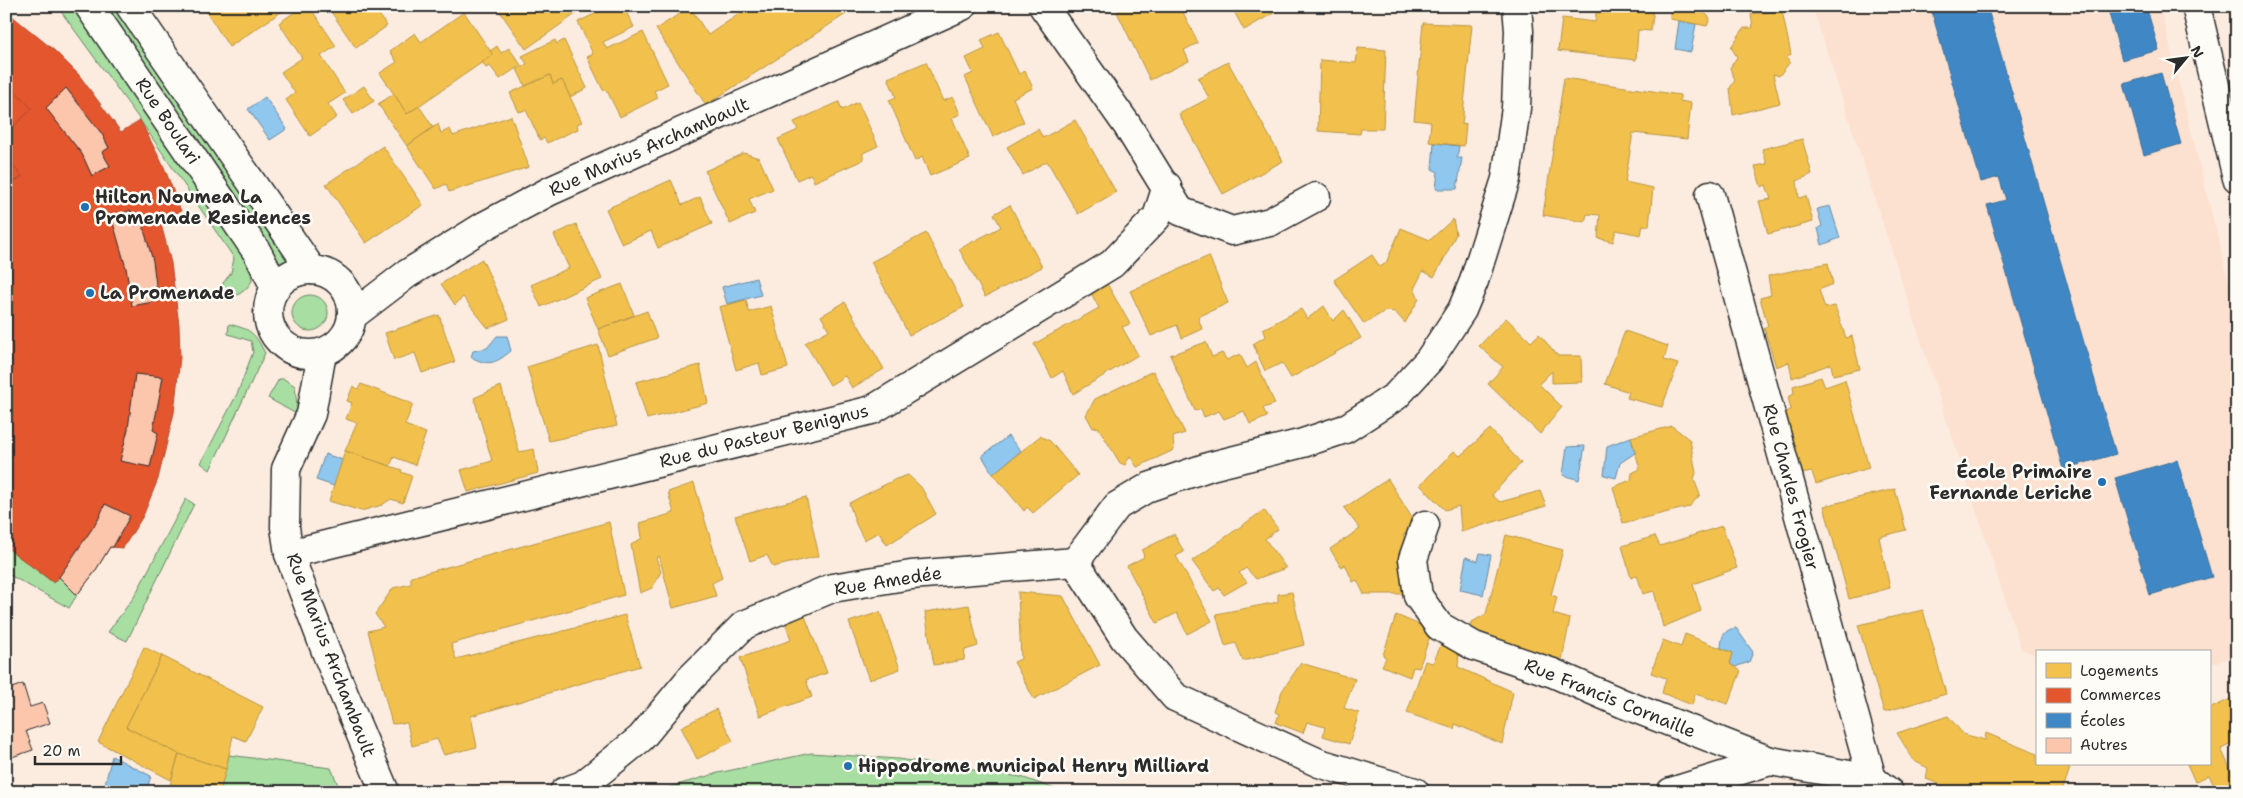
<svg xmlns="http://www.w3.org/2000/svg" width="2243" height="798" viewBox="0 0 2243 798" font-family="'Shantell Sans',sans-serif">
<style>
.built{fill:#fce1d0}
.green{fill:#a8dea1;stroke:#6a8466}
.water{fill:#90c7ee;stroke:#6889a0}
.homes{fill:#f2c14e;stroke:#b69444}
.shops{fill:#e4572e;stroke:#ac4a2d}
.schools{fill:#3f88c5;stroke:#396c97}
.building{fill:#fbc6ac;stroke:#2b2b2b}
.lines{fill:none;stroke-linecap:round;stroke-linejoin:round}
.street-casing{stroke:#2b2b2b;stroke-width:31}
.secondary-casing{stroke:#2b2b2b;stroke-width:31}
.street{stroke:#fdfcf7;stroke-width:28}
.secondary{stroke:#fdfcf7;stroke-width:28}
.poi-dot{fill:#1f6fb2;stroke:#fdfcf7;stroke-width:2}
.labels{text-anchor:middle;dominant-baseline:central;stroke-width:5;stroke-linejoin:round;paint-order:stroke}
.street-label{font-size:18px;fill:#2b2b2b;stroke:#fdfcf7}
.poi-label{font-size:18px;font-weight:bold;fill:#2b2b2b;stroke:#fdfcf7;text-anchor:start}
</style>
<rect width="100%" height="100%" fill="#fcece0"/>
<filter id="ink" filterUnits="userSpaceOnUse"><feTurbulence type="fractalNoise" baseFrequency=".02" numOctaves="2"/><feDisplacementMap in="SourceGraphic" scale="10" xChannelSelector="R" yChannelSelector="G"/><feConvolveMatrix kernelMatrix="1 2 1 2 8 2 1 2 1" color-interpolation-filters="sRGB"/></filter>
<g filter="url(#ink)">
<!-- built -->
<g class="built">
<path d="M1812 6H2160L2237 314V656L2209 664V652H2037V656L2021 649Z"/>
<path d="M2226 6H2237V49Z"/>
</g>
<!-- green -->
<g class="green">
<path d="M57 6H72L250 263 252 281C245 292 237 297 225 298L223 283 231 273 234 258 140 120Z"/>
<path d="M96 6H117L293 259 279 268Z"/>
<circle cx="310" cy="313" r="18"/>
<path d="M229 324C252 330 254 332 265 353L210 470 201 463 238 392 253 352 251 341 228 334Z"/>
<path d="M279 379H284L295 386 298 415 268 398Z"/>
<path d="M186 499 194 504 127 641 108 632 134 597Z"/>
<path d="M6 547 54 583 59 577 77 595 69 608 6 573Z"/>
<path d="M811 753 898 759 1021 777 1064 792H653L718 773Z"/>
<path d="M229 755 331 768 341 792H220Z"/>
</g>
<!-- water -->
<g class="water">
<path d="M1679 21 1696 24 1691 52 1675 49Z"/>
<path d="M265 97 287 129 270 140 248 109Z"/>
<path d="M1434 143 1459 146 1457 158H1462L1457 189H1436L1438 172 1432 169Z"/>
<path d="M1830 206 1840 238 1822 245 1818 228 1822 226 1817 209Z"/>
<path d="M756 278 761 295 727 304 722 287Z"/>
<path d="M497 336H507L511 351C496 363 489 367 471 357L473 351 487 348Z"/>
<path d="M1008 436 1021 451 993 474 982 456Z"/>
<path d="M1631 437 1635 453 1620 463 1616 478 1604 475 1607 446Z"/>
<path d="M1585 446 1579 480 1563 475 1567 447Z"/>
<path d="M325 454 343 460 334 486 316 480Z"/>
<path d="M1480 553 1491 555 1483 595 1460 590 1466 557 1478 561Z"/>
<path d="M1736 628 1753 652 1749 662 1735 667 1730 664 1733 653 1721 648C1722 636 1723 630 1736 628Z"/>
<path d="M112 756 151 776 146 792H132L105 784Z"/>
</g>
<!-- homes -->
<g class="homes">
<path d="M203 6H290L229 47Z"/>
<path d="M303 6H309L336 46 321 56 345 93 328 104 337 117 310 136 286 100 295 93 281 72 302 58 279 23Z"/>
<path d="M327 6H373L387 26 356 48Z"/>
<path d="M496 6H583L584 8 526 49Z"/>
<path d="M611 6H623L634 27 603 42 607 49 643 32 668 84 654 91 658 98 620 117 607 91 603 90 587 57 593 54 578 22Z"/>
<path d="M751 6H842L846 14 706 105 656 29 690 7 708 35Z"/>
<path d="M1129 6H1180L1198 43 1184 50 1189 61 1150 80 1117 12Z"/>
<path d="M1231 6H1286L1244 30Z"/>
<path d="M1597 6H1650L1653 15 1651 31 1638 30 1636 60 1558 51 1562 18 1595 22Z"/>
<path d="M1670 6H1698L1710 18 1707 26 1670 19Z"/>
<path d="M1782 11 1791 54 1787 58 1790 62 1779 76 1773 74 1780 103 1733 115 1730 88 1735 80 1730 68 1737 57 1731 47 1744 28H1753L1751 14Z"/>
<path d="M464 12 493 55 407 114 380 73 397 62 390 51 415 33 421 42Z"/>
<path d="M1423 23 1472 25 1462 125 1466 123 1464 146 1429 142 1431 122 1414 120Z"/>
<path d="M999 32 1019 74 1025 71 1033 88 1013 98 1024 122 993 137 965 77 973 73 966 58 985 49 981 40Z"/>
<path d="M555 40 557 44 564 40 587 88 570 97 562 80 553 84 550 75 525 86 517 69 527 64 522 56Z"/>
<path d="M497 46 501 53 509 48 521 65 500 79 490 66 486 68 482 62 493 55 490 51Z"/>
<path d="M1358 48 1386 50 1383 129H1361L1360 134 1318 131 1320 60 1356 63Z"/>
<path d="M926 62 943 101 953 97 960 114 952 118 970 159 930 176 922 157 915 161 889 100 896 97 888 78Z"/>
<path d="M1228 62 1283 161 1223 194 1179 114 1209 98 1198 78Z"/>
<path d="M550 75 553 84 562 80 582 122 577 124 578 129 547 143 544 138 540 140 526 110 519 112 510 93Z"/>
<path d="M1564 78 1680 95V101L1691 103 1687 139 1633 133 1625 182 1653 188 1649 226 1643 225 1641 235 1616 230 1613 242 1598 238 1600 215 1587 214 1585 222 1543 215Z"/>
<path d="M364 86 374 101 353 114 343 100Z"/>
<path d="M394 94 407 114 419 106 433 127 407 146 378 104Z"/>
<path d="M40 102 82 154 112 219 126 268 132 306 75 316 59 252 44 214 22 177 6 156V133Z"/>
<path d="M839 102 842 110 858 102 878 146 863 153V160L814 182 811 174 797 180 778 139 798 130 794 122Z"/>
<path d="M511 116 529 167 449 192 446 184 436 189 407 146 438 124 441 133 450 129 453 136Z"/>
<path d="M1075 120 1116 192 1078 214 1047 161 1023 175 1007 147 1038 129 1043 138Z"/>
<path d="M1802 139 1812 174 1797 181 1799 198 1806 196 1813 222 1768 234 1759 201 1771 199 1766 185 1761 187 1755 166 1767 164 1762 149Z"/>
<path d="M383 146 423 205 366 243 326 184Z"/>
<path d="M744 153 759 158 773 189 749 199 755 213 730 224 705 171Z"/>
<path d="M671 180 682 205 700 197 712 224 658 248 651 231 622 244 606 209Z"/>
<path d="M1010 205 1042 267 985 297 959 249 1001 227 994 214Z"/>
<path d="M1453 219 1456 234 1445 257 1434 277 1423 271 1414 289 1419 299 1405 323 1395 312 1385 311 1364 324 1334 280 1372 255 1380 267 1386 263 1401 228 1430 240Z"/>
<path d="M576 224 602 279 541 307 531 285 569 268 554 235Z"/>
<path d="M926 233 964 307 909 335 871 262Z"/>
<path d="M1209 256 1228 303 1198 317 1202 329 1182 338 1177 325 1151 336 1130 291Z"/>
<path d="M482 259 509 319 488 328 463 297 455 305 441 284Z"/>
<path d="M1828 263 1833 284 1819 290 1825 308 1835 306 1846 338 1852 336 1860 369 1833 375 1831 364 1792 378 1789 362 1776 367 1764 328 1768 326 1760 298 1771 295 1768 276Z"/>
<path d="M1106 282 1130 324 1122 327 1138 355 1073 394 1063 371 1052 378 1034 344 1099 308 1090 291Z"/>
<path d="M622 284 634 315 598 329 585 298Z"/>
<path d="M746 300 749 312 771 306 788 368 762 375 759 363 736 370 719 307Z"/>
<path d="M845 302 884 369 852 388 845 376 830 385 805 343 829 330 821 316Z"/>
<path d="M1324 306 1333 321 1344 310 1361 338 1291 378 1282 363 1265 371 1253 344 1266 336 1263 329 1301 309 1307 319Z"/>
<path d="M647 311 657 338 608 355 598 329Z"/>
<path d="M439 315 455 362 422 373 415 353 394 360 385 333Z"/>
<path d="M1506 318 1531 342 1539 334 1558 356H1581L1582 382 1552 383V371L1539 384 1562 407 1540 434 1488 384 1503 367 1479 346Z"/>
<path d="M1625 331 1668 346 1664 360 1678 364 1662 407 1627 398 1629 392 1605 384Z"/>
<path d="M1206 342 1212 357 1222 353 1227 360 1240 354 1247 368 1256 362 1275 404 1263 408 1267 417 1250 424 1244 411 1224 419 1219 411 1204 417 1201 409 1195 411 1170 355Z"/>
<path d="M598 345 617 426 549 441 527 367Z"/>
<path d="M700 365 708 403 647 419 636 382Z"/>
<path d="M74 368 135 374 128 429 119 466 105 504 98 520 59 577 7 543 30 510 49 473 70 413Z"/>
<path d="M1153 371 1185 433 1173 437 1174 450 1137 467 1130 456 1125 465 1120 463 1098 427 1093 428 1086 415 1095 399Z"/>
<path d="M1821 377 1825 387 1845 380 1869 468 1816 484 1812 472 1801 474 1782 413 1791 410 1788 397 1794 394 1793 386Z"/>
<path d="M361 384 413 404 405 425 426 433 415 465 394 457 390 466 345 451 357 423 346 419 352 403 347 401 353 386 358 389Z"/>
<path d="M501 386 519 452 534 449 538 473 468 492 461 470 492 461 474 398Z"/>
<path d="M1672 426 1690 440 1696 473 1694 479 1700 495 1689 507 1623 523 1613 487 1631 480 1632 473 1640 469 1631 437Z"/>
<path d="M1490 429 1521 463 1492 495 1500 502 1540 491 1546 506 1461 532 1459 506 1445 510 1420 485 1454 451 1460 456Z"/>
<path d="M1040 436 1050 441 1078 475 1033 513 1027 507 1024 511 993 474Z"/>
<path d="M345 451 402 470 401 472 412 476 403 503 391 499 382 505 361 511 329 501Z"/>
<path d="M908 475 921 487 936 514 887 545 879 532 864 540 856 524 849 503 896 479Z"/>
<path d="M1388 479 1417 526 1403 535 1409 545 1405 594H1364L1357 580 1353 582 1345 564 1341 567 1330 549 1360 529 1344 508Z"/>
<path d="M694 483 722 578 712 583 716 596 673 608 659 556 656 558 661 572 652 588 640 593 631 545 642 538 640 523 674 513 668 492Z"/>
<path d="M1895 489 1906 530 1879 537 1890 588 1849 599 1824 506Z"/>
<path d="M806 497 819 556 773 567 767 555 750 561 735 516Z"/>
<path d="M1264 510 1278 529 1265 539 1286 568 1256 579 1246 568 1239 573 1247 582 1224 595 1219 588 1214 591 1192 561Z"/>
<path d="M609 522 624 595 451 644 456 659 625 615 640 666 471 716 477 747 444 755 437 739 412 746 407 723 392 724 368 631 384 627 375 614 393 588 411 584V577Z"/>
<path d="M1722 526 1737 568 1693 584 1701 611 1663 627 1654 591 1643 594 1637 575 1631 578 1622 546 1655 536 1660 546Z"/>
<path d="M1174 534 1184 552 1176 556 1212 621 1187 634 1177 613 1157 623 1127 566 1144 557 1142 550Z"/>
<path d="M1506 535 1563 550 1551 595 1557 597 1553 614 1570 619 1562 660 1471 633 1472 622 1486 614Z"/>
<path d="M1018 592 1063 596 1100 665 1034 699 1014 662 1021 659Z"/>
<path d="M1292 592 1304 645 1243 661 1236 643 1225 646 1216 614 1278 602V594Z"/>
<path d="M969 605 978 646 965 650 964 660 934 665 925 612Z"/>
<path d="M1923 610 1946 694 1884 712 1858 625Z"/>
<path d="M803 611 827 673 806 680 812 697 760 716 740 658 791 640 784 618Z"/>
<path d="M880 612 900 669 869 680 849 622Z"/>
<path d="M1396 615 1432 630 1419 668 1413 667 1410 677 1382 666 1386 658 1383 655Z"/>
<path d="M1685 634 1733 653 1730 664 1741 671 1728 704 1695 694 1692 705 1662 693 1666 678 1651 673 1663 640 1681 647Z"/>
<path d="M1442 643 1459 649 1458 667 1513 692 1502 744 1455 724 1454 729 1407 713 1425 661 1433 663Z"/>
<path d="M144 647 162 656 126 727 179 754 171 780 98 742Z"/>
<path d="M162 656 263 707 246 741 233 736 226 769 179 754 126 727Z"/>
<path d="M1301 663 1355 679 1344 708 1359 713 1349 744 1323 736 1325 727 1307 722 1303 733 1276 723 1279 714 1275 712 1282 691Z"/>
<path d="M2237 696V731L2232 733 2236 742 2221 749 2237 783 2217 792 2209 775 2195 782 2187 764H2209V709Z"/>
<path d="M716 709 733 741 697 759 681 727Z"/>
<path d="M1948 716 1963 734 1985 740 1986 733 2037 754V764H2060L2070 768 2062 792H1960L1926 779 1928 768 1914 761 1897 733Z"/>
<path d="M179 754 226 769 220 792H168Z"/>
</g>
<!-- shops -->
<g class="shops">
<path d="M6 11 55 51 79 75 121 132 140 120 164 167 181 211 160 220 171 263 179 325 180 357 174 413 158 479 143 516 123 548 110 547 94 573 77 595 59 577 54 583 6 547Z"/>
<path d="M10 85 32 109 6 133V88Z"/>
<path d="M6 156 22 177 6 186Z"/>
</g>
<!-- schools -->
<g class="schools">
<path d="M1956 6H1987L2116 454 2063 469 1987 205 2006 200 1999 177 1981 182 1932 13Z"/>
<path d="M2107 6H2146L2159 50 2122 60Z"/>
<path d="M2161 73 2181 144 2144 155 2124 84Z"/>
<path d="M2177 460 2212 577 2150 595 2115 478Z"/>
</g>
<!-- building -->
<g class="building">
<path d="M66 88 102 134 109 148 102 152 110 166 92 176 82 154 46 108Z"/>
<path d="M130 210 136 226 142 223 153 261 158 301 132 306 126 268 112 219Z"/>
<path d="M135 374 163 377 153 430 158 433 150 467 120 461 128 429Z"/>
<path d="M105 504 130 516 113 547H110L94 573 77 595 59 577 98 520Z"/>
<path d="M23 684 30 707 43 703 50 723 26 731 33 750 6 759V690Z"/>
</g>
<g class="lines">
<!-- street casing -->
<g class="street-casing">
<g id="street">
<path d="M1043 6 1127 125 1180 211 1232 231 1270 222 1316 197"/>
<path d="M2196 6 2237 178"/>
<path d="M1710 195 1872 779"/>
<path d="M352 316 407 274 486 225 550 191 962 6"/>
<path d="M1425 525 1413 559 1418 596 1439 626 1474 646 1553 673 1624 704 1770 761 1872 779 1889 792"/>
<path d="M289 554 872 410 1112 264 1157 217 1167 186"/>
<path d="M564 792 583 785 641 738 690 679 744 625 832 588 911 575 1075 562"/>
<path d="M1415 792 1319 763 1175 697 1124 638 1075 562 1117 506 1149 487 1211 466 1303 443 1345 429 1396 396 1429 360 1462 310 1474 281 1506 179 1516 108 1519 31 1517 6"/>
<path d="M1671 792 1770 761"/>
</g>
</g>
<!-- secondary casing -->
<g class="secondary-casing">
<g id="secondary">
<path d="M89 6 257 252 275 287"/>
<path d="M130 6 312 270"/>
<circle cx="310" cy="312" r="42"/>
<path d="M322 353 311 414 286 469 285 527 289 554 327 654 385 792"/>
</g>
</g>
<!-- street -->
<use href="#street" class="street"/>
<!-- secondary -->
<use href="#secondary" class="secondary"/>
</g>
</g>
<!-- markers -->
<g class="poi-dot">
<circle cx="85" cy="207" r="5"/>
<circle cx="90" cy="293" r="5"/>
<circle cx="2102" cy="482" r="5"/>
<circle cx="848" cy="766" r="5"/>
</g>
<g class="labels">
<!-- street labels -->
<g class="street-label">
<text transform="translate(168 121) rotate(56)">Rue Boulari</text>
<text transform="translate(649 147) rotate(-24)">Rue Marius Archambault</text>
<text transform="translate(764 436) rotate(-14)">Rue du Pasteur Benignus</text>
<text transform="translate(1791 487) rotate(75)">Rue Charles Frogier</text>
<text transform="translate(888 581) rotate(-9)">Rue Amedée</text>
<text transform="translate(331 655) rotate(69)">Rue Marius Archambault</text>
<text transform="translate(1610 698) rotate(22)">Rue Francis Cornaille</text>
</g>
<!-- poi labels -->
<g class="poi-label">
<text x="95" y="197">Hilton Noumea La<tspan x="95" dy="21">Promenade Residences</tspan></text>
<text x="100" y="293">La Promenade</text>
<text x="2092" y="472" text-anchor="end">École Primaire<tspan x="2092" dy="21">Fernande Leriche</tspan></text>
<text x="858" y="766">Hippodrome municipal Henry Milliard</text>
</g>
</g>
<!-- margin -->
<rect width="2243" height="798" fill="none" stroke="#fdfcf7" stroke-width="25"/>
<rect x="12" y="12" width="2218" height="773" fill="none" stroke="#2b2b2b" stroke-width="2" filter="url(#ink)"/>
<!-- legend -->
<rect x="2036" y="650" width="175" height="115" fill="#fdfcf7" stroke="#a9a8a5"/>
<rect x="2046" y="663" width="25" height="15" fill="#f2c14e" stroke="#a9a8a5"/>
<text x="2080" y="676" font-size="15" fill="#2b2b2b">Logements</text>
<rect x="2046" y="688" width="25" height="15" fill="#e4572e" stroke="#a9a8a5"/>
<text x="2080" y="700" font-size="15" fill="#2b2b2b">Commerces</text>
<rect x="2046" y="713" width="25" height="15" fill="#3f88c5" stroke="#a9a8a5"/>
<text x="2080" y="726" font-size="15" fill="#2b2b2b">Écoles</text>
<rect x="2046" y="738" width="25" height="15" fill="#fbc6ac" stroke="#a9a8a5"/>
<text x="2080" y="750" font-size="15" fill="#2b2b2b">Autres</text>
<!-- north arrow -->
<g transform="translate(2186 58) rotate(61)" stroke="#fdfcf7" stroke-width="4" paint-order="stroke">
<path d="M0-4L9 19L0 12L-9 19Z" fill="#2b2b2b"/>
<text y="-8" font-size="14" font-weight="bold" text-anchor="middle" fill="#2b2b2b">N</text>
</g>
<!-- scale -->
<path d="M35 756v8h86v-8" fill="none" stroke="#2b2b2b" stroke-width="2.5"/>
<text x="42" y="756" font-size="15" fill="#2b2b2b" stroke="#fdfcf7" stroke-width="4" paint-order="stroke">20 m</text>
</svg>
